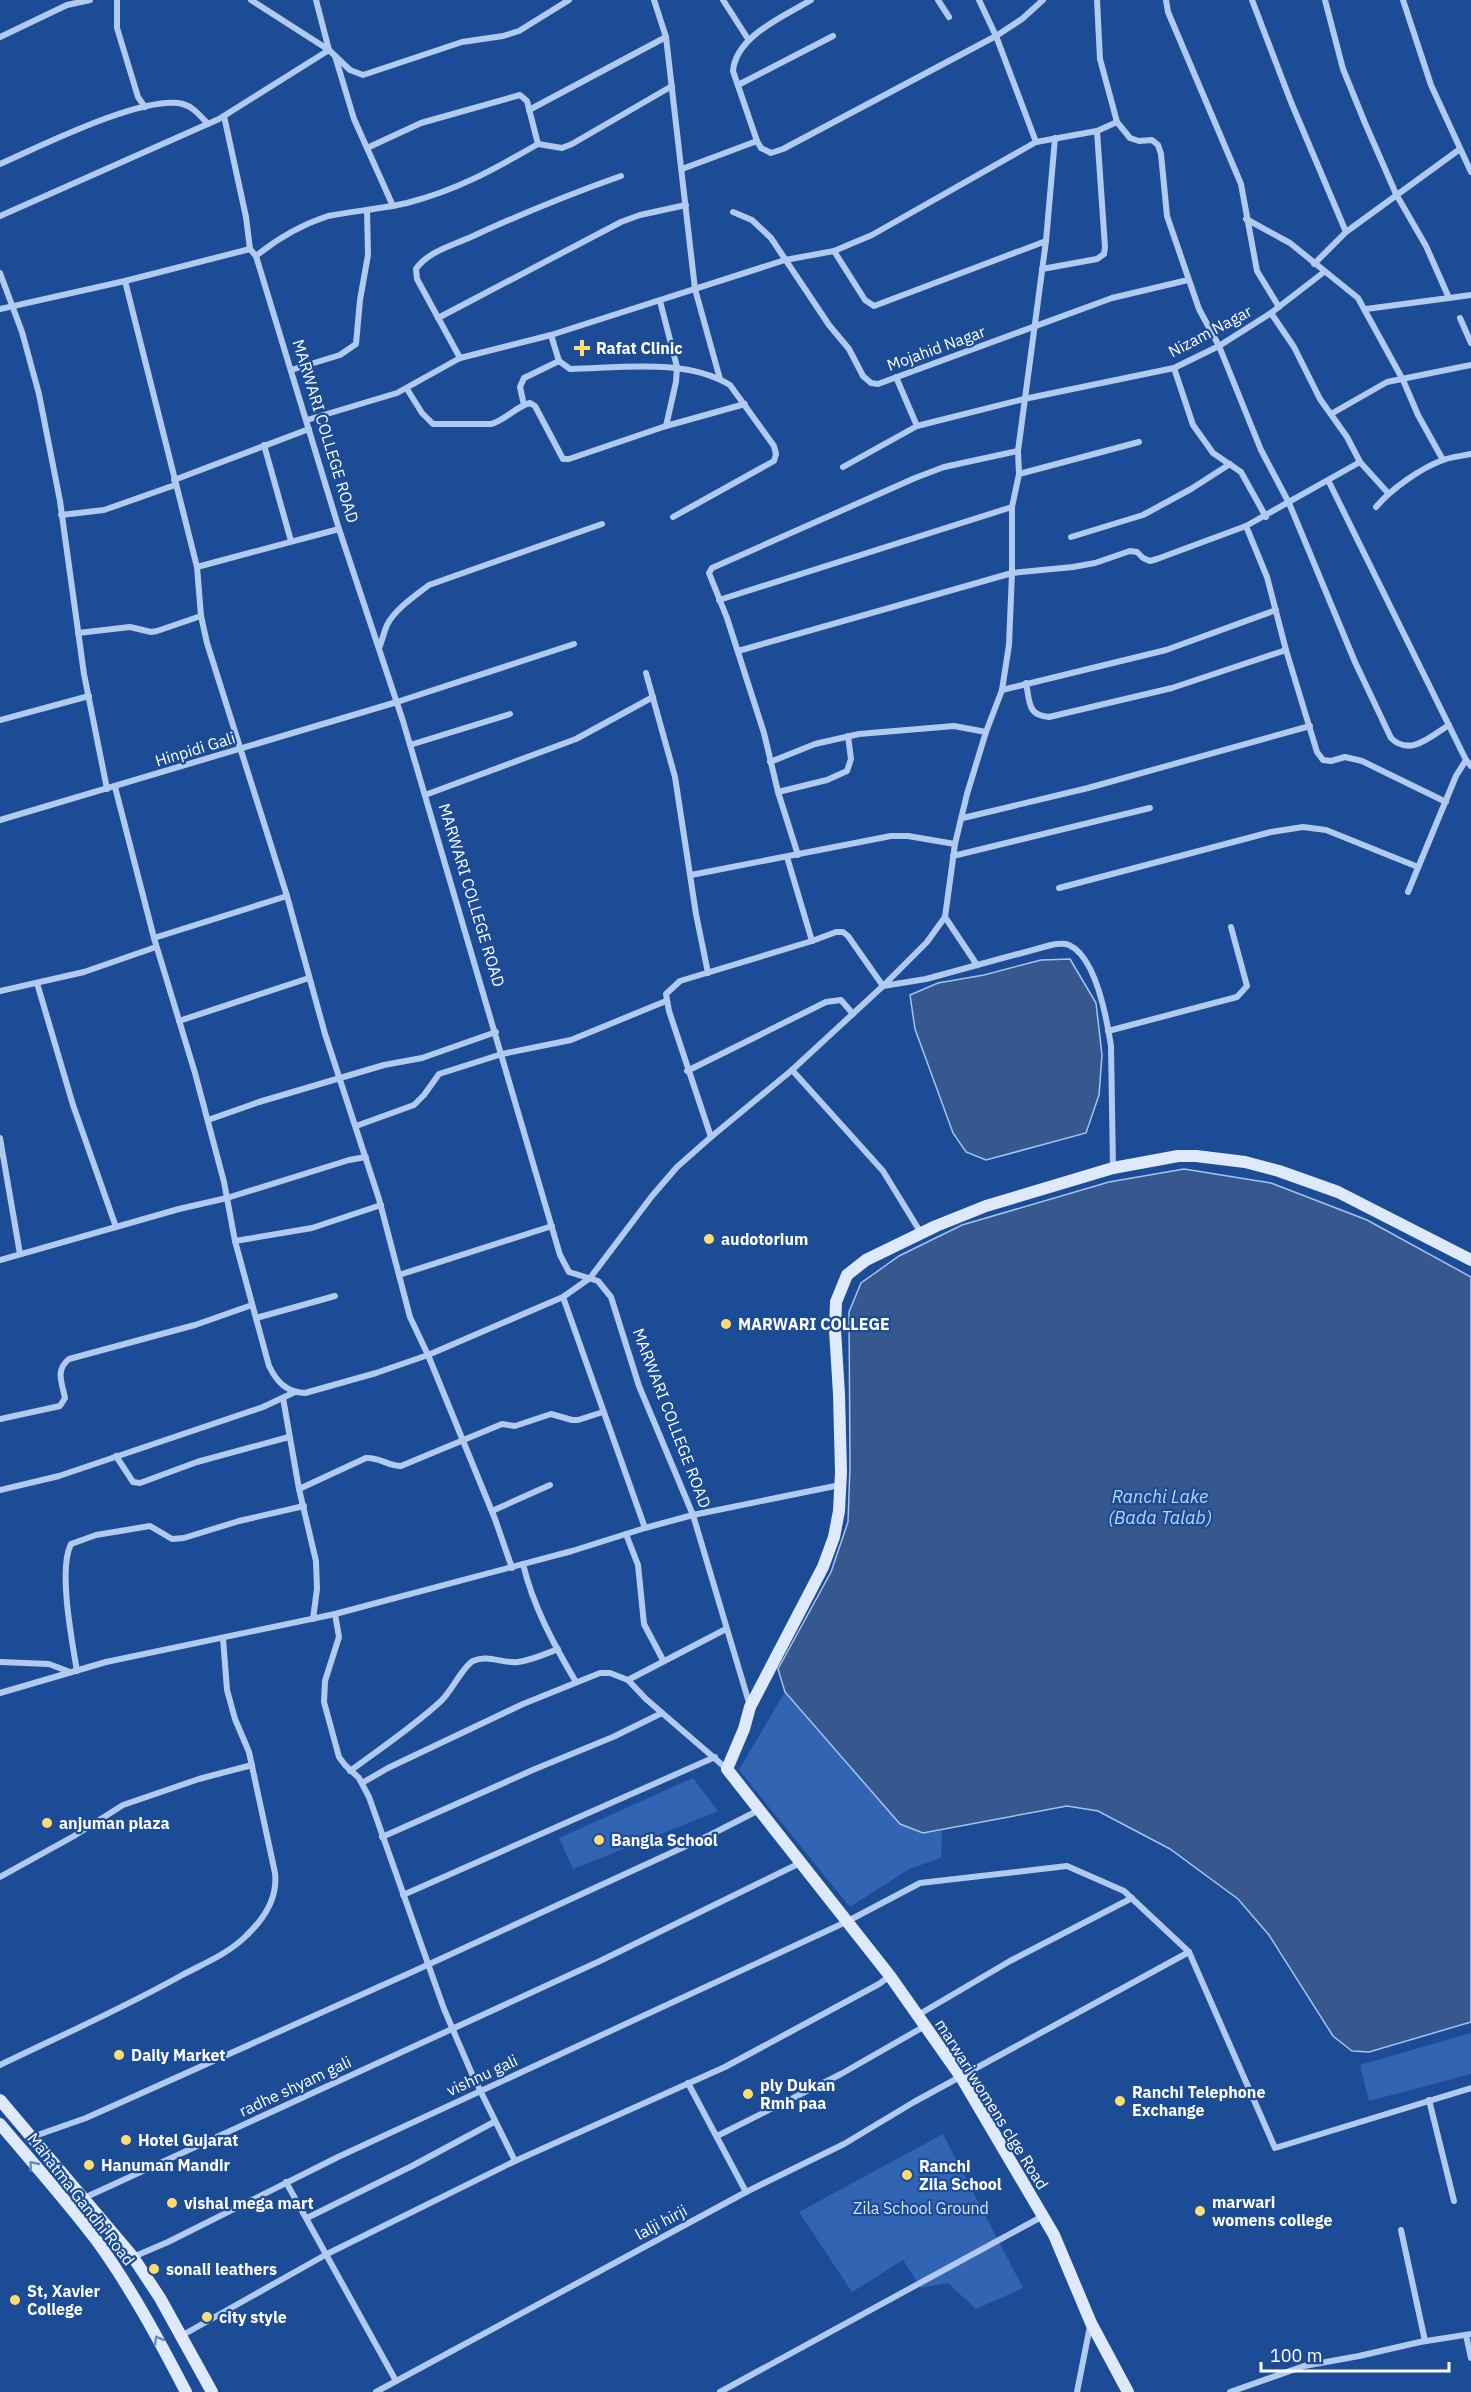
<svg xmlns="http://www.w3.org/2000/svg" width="1471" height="2392" viewBox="0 0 1471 2392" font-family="'IBM Plex Sans',sans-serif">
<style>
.green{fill:#3165b4}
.water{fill:#36588e;stroke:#a4c4f1;stroke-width:1.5}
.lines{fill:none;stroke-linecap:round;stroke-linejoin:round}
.street{stroke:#b1caef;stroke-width:6}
.secondary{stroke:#dee9fb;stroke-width:12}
.oneway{stroke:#6a8bbe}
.poi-dot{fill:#fedc70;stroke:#1d4c96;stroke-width:2}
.labels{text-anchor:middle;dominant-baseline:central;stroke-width:4.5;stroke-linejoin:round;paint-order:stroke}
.street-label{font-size:16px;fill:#fff;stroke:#1d4c96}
.poi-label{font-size:16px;font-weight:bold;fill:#fff;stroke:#1d4c96;text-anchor:start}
.park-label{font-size:16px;fill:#d8e6fb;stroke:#1d4c96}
.water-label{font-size:18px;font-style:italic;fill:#bdd5f6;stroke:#1d4c96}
</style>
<rect width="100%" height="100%" fill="#1d4c96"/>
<!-- green -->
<g class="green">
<path d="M785 1692 900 1824 923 1833 942 1831 941 1858 909 1869 850 1907 739 1770Z"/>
<path d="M693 1778 718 1811 573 1869 559 1838Z"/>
<path d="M1471 2033V2074L1369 2101 1360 2065Z"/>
<path d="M943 2134 1023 2288 976 2309 948 2283 921 2288 903 2260 852 2292 799 2212Z"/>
</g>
<!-- water -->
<g class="water">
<path d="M1070 959 1096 1003 1102 1055 1099 1095 1086 1133 986 1160 966 1152 953 1133 915 1029 910 995 938 983 984 975 1041 960Z"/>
<path d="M1184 1169 1271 1183 1367 1220 1471 1277V2022L1369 2052 1352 2051 1333 2036 1269 1935 1238 1899 1170 1849 1098 1811 1067 1806 923 1833 900 1824 785 1692 778 1669 831 1572 848 1522 850 1466 849 1312 861 1283 899 1256 962 1225 1109 1182Z"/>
</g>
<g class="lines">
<!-- street -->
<g class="street">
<path d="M117 0V28L138 97 145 107"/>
<path d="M251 0 329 50 316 0"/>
<path d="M654 0 666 37 695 289 720 379"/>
<path d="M723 0 748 39"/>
<path d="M811 0C783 17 736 36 733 71L757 141 761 148 771 153 783 149 996 36 1022 19 1043 0"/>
<path d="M938 0 949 17"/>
<path d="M979 0 996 36 1036 142"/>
<path d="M1097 0 1100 59 1117 122 1130 138 1139 141 1152 140 1158 145 1161 154 1167 216 1199 309 1219 346 1261 450 1289 503 1355 662 1391 738C1410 757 1431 736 1449 725"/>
<path d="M1166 0 1168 12 1241 184 1257 271 1279 307"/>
<path d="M1252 0 1291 102 1346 232"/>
<path d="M1325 0 1343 69 1365 123 1396 194 1426 246 1449 298 1366 309"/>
<path d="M1403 0 1431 85 1471 172"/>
<path d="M0 37 67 5 90 0"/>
<path d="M335 56 354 119 393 206"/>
<path d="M738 85 833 36"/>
<path d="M529 110 666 37"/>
<path d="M224 116 246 217 250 249"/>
<path d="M538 144 562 148 572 144 672 86"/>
<path d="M0 164C39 147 144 94 183 104 194 107 201 117 208 124"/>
<path d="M682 169 757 141"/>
<path d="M733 212 752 220 771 238 829 325 849 349 863 376 871 383 878 384 1112 298 1188 280"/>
<path d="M0 216 219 119 329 50 350 70 363 75 462 42 503 36 519 31 569 0"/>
<path d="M1246 219 1290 243 1358 298 1403 380 1418 415 1443 460"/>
<path d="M1046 241 1055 138"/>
<path d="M256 256C278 238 301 225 328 216 354 211 381 209 407 203 457 190 493 170 538 144L527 101 520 95 421 123 367 148"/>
<path d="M1314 264 1346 232 1460 149"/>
<path d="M1042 269 1097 259 1104 254 1105 247 1097 131"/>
<path d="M0 273 22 332 39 394 60 501 84 674 107 789"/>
<path d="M1449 298 1471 295"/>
<path d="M660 301 677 367 676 382 666 426"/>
<path d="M0 309 125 281 250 249 256 256 339 529 403 721 560 1255 569 1272 598 1281 611 1297 639 1386 693 1515 750 1706"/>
<path d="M1271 313 1294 347 1320 399 1347 437 1360 462 1388 493"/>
<path d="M438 318 621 222 640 215 686 205"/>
<path d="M1460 318 1471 343"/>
<path d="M551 335 559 361 570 369C621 368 685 358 730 385L774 446 776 454 774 461 673 517"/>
<path d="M460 358 417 279 416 269C427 252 453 245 471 237 521 214 570 194 621 176"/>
<path d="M1174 368 1193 425 1213 453 1241 472 1266 517"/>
<path d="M291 370 340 355 356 344 360 300 368 255 367 210"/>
<path d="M896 377 917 426"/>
<path d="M407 389 422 413 433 424H491C506 420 515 407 530 403L535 406 563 459H569L666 426 745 404"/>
<path d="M524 405 520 387 524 378 559 361"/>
<path d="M1331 414 1387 382 1471 365"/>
<path d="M307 420 397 393 460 358 551 335 785 260 834 251 872 235 1036 142 1097 131 1117 122"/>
<path d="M264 445 291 541"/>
<path d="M843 467 917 426 1024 399 1174 368 1219 346 1271 313 1324 272"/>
<path d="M1019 474 1139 442"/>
<path d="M174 480 309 429"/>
<path d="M1329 482 1466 760 1471 766"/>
<path d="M1376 507C1391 489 1421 468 1443 460 1451 457 1462 456 1471 454"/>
<path d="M61 515 104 510 175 485"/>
<path d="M1246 526 1267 577 1286 650 1317 752 1323 760 1331 761 1345 757 1362 761 1446 802"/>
<path d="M1071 537 1143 515 1191 489 1230 464"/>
<path d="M197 567 339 529"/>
<path d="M719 600 1012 507"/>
<path d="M78 633 130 627 151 632 157 631 201 616"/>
<path d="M379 648C382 641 384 632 387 625 395 609 415 596 429 585L602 524"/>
<path d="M738 651 1012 573 1073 567 1095 563 1130 551 1137 552 1143 558 1150 561 1157 559 1246 526 1360 462"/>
<path d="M646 673 675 777 696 914 708 973"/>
<path d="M1026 683C1030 702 1027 715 1049 717L1172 688 1286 650"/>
<path d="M1002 690 1166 650 1276 610"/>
<path d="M0 720 89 696"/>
<path d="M410 745 510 714"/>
<path d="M770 762 815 744 859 734 954 726 986 732"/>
<path d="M115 787 154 938 195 1073 224 1182 235 1241 269 1366C277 1382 286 1392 305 1393L376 1373 428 1355 410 1317 379 1199 325 1034 287 896 207 643 201 616 197 567 125 281"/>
<path d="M778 792 827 780 847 771 851 759 848 736"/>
<path d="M425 795 576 739 653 697"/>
<path d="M963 818 1088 788 1310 726"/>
<path d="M0 820 397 702 574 644"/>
<path d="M798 855 778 792 764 733 727 618 709 573 712 568 915 478 944 467 1018 451"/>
<path d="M953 856 1150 808"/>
<path d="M787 857 812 941"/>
<path d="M691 875 891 836H908L955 844"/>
<path d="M1059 888 1271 832 1303 827 1326 830 1418 867"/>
<path d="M1408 892 1456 776 1466 760"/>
<path d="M945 917 977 965"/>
<path d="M154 938 287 896"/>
<path d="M37 983 73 1105 116 1227"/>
<path d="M0 991 84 972 156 947"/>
<path d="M179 1021 309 978"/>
<path d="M1108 1031 1237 997 1247 986 1231 927"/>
<path d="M792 1070 883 1171 921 1233"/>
<path d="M687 1071 826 1002 841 1000 853 1014"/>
<path d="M208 1120 259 1102 384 1065 422 1058 496 1032"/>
<path d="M356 1126 414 1105 424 1095 439 1074 502 1054 571 1040 666 1001"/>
<path d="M711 1137 669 1011 666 994 680 981 812 941 836 932H843L848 936 883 986 927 942 945 917 955 844 967 794 986 732 1002 690 1009 645 1012 573V507L1019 474 1018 451 1046 241 874 306 865 300 834 251"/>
<path d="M0 1138 20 1254"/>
<path d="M235 1241 312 1228 381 1205"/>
<path d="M0 1260 179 1209 227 1198 349 1160 366 1157"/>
<path d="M399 1275 552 1226"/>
<path d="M563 1297 645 1528"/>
<path d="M256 1318 335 1296"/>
<path d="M283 1398 299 1489 316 1561 317 1589 313 1619"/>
<path d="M0 1419 60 1406 65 1398C62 1383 55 1370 69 1359L195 1325 252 1305"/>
<path d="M116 1456 133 1482 140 1483 197 1462 289 1437"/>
<path d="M299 1489 366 1458C379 1457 388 1466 401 1466L502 1424 515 1426 551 1414 572 1420H578L603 1412"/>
<path d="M0 1490 59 1476 263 1407 295 1392"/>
<path d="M492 1511 550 1485"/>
<path d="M626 1534 638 1565 644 1624 663 1660"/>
<path d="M523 1564C533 1606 554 1645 576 1682"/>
<path d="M512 1568 495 1519 428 1355 563 1297 590 1278 652 1196 677 1167 711 1137 792 1070 883 986 926 979 1051 945C1056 944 1064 943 1069 945 1096 957 1107 1020 1111 1046L1113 1168"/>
<path d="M335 1614 339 1637 325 1681 324 1702 339 1757 345 1765 359 1778 369 1797 444 2009 472 2074 515 2161"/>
<path d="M0 1662 49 1664 70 1672"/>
<path d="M77 1671C72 1641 58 1569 71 1544L96 1535 150 1526 172 1539 184 1538 239 1521 304 1506"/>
<path d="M628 1680 726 1629"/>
<path d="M0 1693 106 1662 335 1614 572 1551 645 1528 693 1515 840 1485"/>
<path d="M350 1771C381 1748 413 1727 441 1701 452 1691 463 1666 473 1661 488 1654 503 1664 518 1662 532 1660 545 1654 558 1649"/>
<path d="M362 1783 388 1768 523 1704 600 1673H610L628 1680 646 1699 727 1769"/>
<path d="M382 1837 535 1769 613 1737 662 1713"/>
<path d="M0 1877 74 1836 123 1805 199 1779 252 1765"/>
<path d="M403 1895 715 1757"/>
<path d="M918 2015 1010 1961 1132 1898"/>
<path d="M0 2065C62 2035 124 2008 184 1974 205 1963 229 1953 246 1936 264 1919 278 1898 275 1873L249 1752 235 1719 227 1690 223 1638"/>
<path d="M688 2083 746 2192"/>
<path d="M1429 2100 1454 2201"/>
<path d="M717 2136 841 2074 925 2026"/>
<path d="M32 2137 86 2118 412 1972 710 1835 759 1810"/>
<path d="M286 2182 396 2381"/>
<path d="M84 2198 600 1961 800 1863"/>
<path d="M307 2218 412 2166 494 2122"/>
<path d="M1401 2230 1425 2341"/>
<path d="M133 2257 168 2242 338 2157 846 1922 920 1883 1067 1866 1124 1891 1189 1952 1275 2148 1471 2088"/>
<path d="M1466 2335 1471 2358"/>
<path d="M181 2336 327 2254 515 2161 725 2067 879 1984 890 1976"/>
<path d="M376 2392 746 2192 844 2144 914 2102 1189 1952"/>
<path d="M720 2392 1043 2216"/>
<path d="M1077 2392 1090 2326"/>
<path d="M1230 2392 1304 2366 1359 2356 1420 2342 1471 2334"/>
</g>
<!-- secondary -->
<g class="secondary">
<path d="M0 2100 133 2257 160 2298 212 2392"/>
<path d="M0 2124C32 2162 67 2201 97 2241 131 2288 159 2340 186 2392"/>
<path d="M1128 2392 1091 2323 1054 2235 961 2077 890 1976 727 1769 744 1729 750 1707 823 1567 834 1537 839 1511 841 1472 839 1394 835 1330 836 1302 847 1275 866 1260 936 1226 986 1206 1113 1168 1178 1156H1196L1245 1162 1279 1171 1338 1192 1471 1260"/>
</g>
</g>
<!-- one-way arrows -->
<defs><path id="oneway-chevron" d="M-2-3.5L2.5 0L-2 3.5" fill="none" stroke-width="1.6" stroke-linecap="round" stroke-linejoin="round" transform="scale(1.5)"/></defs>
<g class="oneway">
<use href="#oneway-chevron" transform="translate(33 2165) rotate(-129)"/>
<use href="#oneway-chevron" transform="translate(158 2340) rotate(-119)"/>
</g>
<!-- markers -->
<g class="poi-dot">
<path d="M579 339h6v6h6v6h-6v6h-6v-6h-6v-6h6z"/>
<circle cx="709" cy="1239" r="6"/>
<circle cx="726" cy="1324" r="6"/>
<circle cx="47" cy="1823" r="6"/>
<circle cx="599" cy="1840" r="6"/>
<circle cx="119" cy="2055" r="6"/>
<circle cx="748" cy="2094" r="6"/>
<circle cx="1120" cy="2101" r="6"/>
<circle cx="126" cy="2140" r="6"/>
<circle cx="89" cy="2165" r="6"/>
<circle cx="907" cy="2175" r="6"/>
<circle cx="172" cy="2203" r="6"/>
<circle cx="1200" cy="2211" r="6"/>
<circle cx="154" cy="2269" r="6"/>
<circle cx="15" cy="2300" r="6"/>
<circle cx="207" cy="2317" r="6"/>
</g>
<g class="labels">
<!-- street labels -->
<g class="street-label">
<text transform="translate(1210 331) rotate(-28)">Nizam Nagar</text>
<text transform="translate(936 348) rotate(-20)">Mojahid Nagar</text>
<text transform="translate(326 431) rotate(73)">MARWARI COLLEGE ROAD</text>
<text transform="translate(195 749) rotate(-17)">Hinpidi Gali</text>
<text transform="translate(472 895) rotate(73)">MARWARI COLLEGE ROAD</text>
<text transform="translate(672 1418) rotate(69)">MARWARI COLLEGE ROAD</text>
<text transform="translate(482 2075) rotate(-25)">vishnu gali</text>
<text transform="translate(295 2086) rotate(-25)">radhe shyam gali</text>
<text transform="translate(992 2104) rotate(58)">marwari womens clge Road</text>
<text transform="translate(81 2199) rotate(52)">Mahatma Gandhi Road</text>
<text transform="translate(661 2222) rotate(-28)">lalji hirji</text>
</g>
<!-- poi labels -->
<g class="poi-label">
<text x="596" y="348">Rafat Clinic</text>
<text x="721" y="1239">audotorium</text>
<text x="738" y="1324">MARWARI COLLEGE</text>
<text x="59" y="1823">anjuman plaza</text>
<text x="611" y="1840">Bangla School</text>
<text x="131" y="2055">Daily Market</text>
<text x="760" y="2085">ply Dukan<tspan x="760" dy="18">Rmh paa</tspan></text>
<text x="1132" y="2092">Ranchi Telephone<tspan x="1132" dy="18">Exchange</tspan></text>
<text x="138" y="2140">Hotel Gujarat</text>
<text x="101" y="2165">Hanuman Mandir</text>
<text x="919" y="2166">Ranchi<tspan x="919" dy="18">Zila School</tspan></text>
<text x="1212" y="2202">marwari<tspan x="1212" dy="18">womens college</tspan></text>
<text x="184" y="2203">vishal mega mart</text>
<text x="166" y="2269">sonali leathers</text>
<text x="27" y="2291">St, Xavier<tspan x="27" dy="18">College</tspan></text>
<text x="219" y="2317">city style</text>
</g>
<!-- park labels -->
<g class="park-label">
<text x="921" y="2208">Zila School Ground</text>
</g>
<!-- water labels -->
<g class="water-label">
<text x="1160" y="1496">Ranchi Lake<tspan x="1160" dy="21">(Bada Talab)</tspan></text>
</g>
</g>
<!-- scale -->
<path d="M1261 2362v9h188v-9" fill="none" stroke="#ffffff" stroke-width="3"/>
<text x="1270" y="2362" font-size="18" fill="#ffffff" stroke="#1d4c96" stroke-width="4.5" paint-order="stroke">100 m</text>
</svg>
